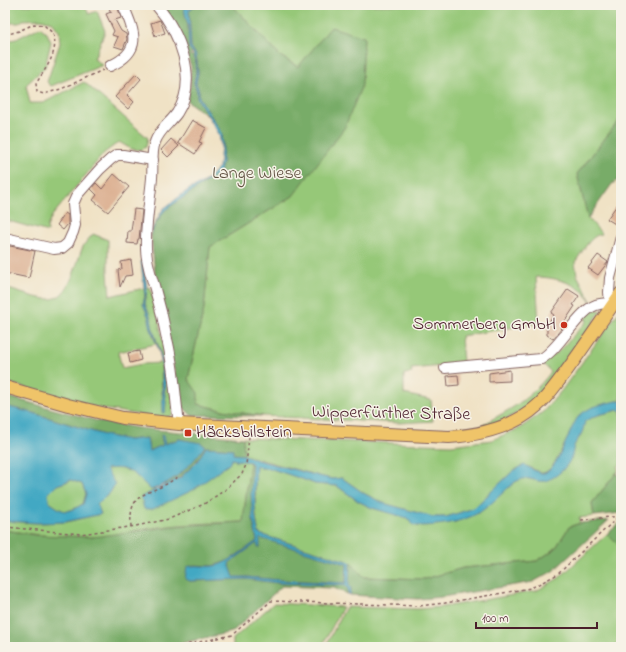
<svg xmlns="http://www.w3.org/2000/svg" width="626" height="652" viewBox="0 0 626 652" font-family="'Indie Flower',sans-serif">
<style>
.green{fill:#96c878;stroke:#707452}
.forest{fill:#78ac68;stroke:#61664a}
.water{fill:#43a8c3;stroke:#466477;fill-rule:evenodd}
.building{fill:#ddb294}
.lines{fill:none;stroke-linecap:round;stroke-linejoin:round}
.minor-casing{stroke:#846361;stroke-width:12}
.major-casing{stroke:#846361;stroke-width:14}
.path{stroke:#846361;stroke-width:1.5;stroke-dasharray:3 3;stroke-linecap:butt}
.minor{stroke:#fff;stroke-width:10}
.major{stroke:#efc469;stroke-width:12}
.poi-dot{fill:#c8321e;stroke:#f7f3e8;stroke-width:1.5}
.labels{text-anchor:middle;dominant-baseline:central;stroke-width:3;stroke-linejoin:round;paint-order:stroke}
.park-label{font-size:18px;fill:#615242;stroke:#f7f3e8}
.poi-label{font-size:18px;fill:#4a1f2b;stroke:#f7f3e8;text-anchor:end}
.street-label{font-size:18px;fill:#4a1f2b;stroke:#f7f3e8}
</style>
<rect width="100%" height="100%" fill="#f7f3e8"/>
<filter id="ink" filterUnits="userSpaceOnUse"><feTurbulence type="fractalNoise" baseFrequency=".025" numOctaves="2"/><feDisplacementMap in="SourceGraphic" scale="8" xChannelSelector="R" yChannelSelector="G"/><feConvolveMatrix kernelMatrix="1 2 1 2 8 2 1 2 1" color-interpolation-filters="sRGB"/></filter>
<filter id="wash" filterUnits="userSpaceOnUse"><feTurbulence type="fractalNoise" baseFrequency=".012" numOctaves="4" result="noise"/><feDisplacementMap in="SourceGraphic" scale="16" xChannelSelector="R" yChannelSelector="G"/><feGaussianBlur stdDeviation="0.9" result="paint"/><feColorMatrix in="noise" values="0 0 0 0 0 0 0 0 0 0 0 0 0 0 0 0 0 1.4 0 .05"/><feComposite in="paint" operator="in"/></filter>
<g filter="url(#wash)">
<rect width="100%" height="100%" fill="#f0e2c5"/>
<!-- green -->
<g class="green">
<path d="M5 5H84L89 14 97 11 105 31 94 59 103 65 51 86 47 82 60 43 59 31 52 22 41 19 23 20 19 23H5Z"/>
<path d="M232 5H621V118L577 174 588 218 602 234C590 235 582 253 575 262L577 275 592 303C589 299 586 294 582 291 570 281 551 277 536 277L539 323 461 336 463 364 411 369 412 373 404 374V394L431 400 433 421 400 423 263 416 222 410 198 404 188 379 204 309 210 247 293 196 331 28 298 67 280 56Z"/>
<path d="M40 27 47 33 51 42 45 67 26 85 30 103H43L84 82 148 138 146 147 141 150 131 149 119 142 104 153 52 216 47 227 48 232 5 220V41L16 39Z"/>
<path d="M93 234 108 240V272L110 296 144 288 145 297 143 304 149 318 150 326 156 344 118 352 122 368 142 364 161 363 162 394 164 402 163 413H164C166 405 163 392 166 387L164 363H166L173 408V414L166 419 98 408 5 382V288C16 291 40 300 50 299 70 299 76 263 82 249 84 243 89 239 93 234Z"/>
<path d="M150 287 156 307 166 356 165 358H162L152 326 151 318 145 304 147 288Z"/>
<path d="M595 309 601 311C568 360 542 415 479 428 489 420 499 416 510 409 527 399 539 387 551 372L542 363 557 353 587 321 584 316Z"/>
<path d="M618 313 621 315V401H616L579 416 558 457 552 467 546 472 543 473 539 472 529 467 513 471 474 508 446 517H433L383 503 365 494 342 478 333 479 323 477 244 455 243 438 451 445 492 440 520 428 543 412 562 390Z"/>
<path d="M618 410 621 411V465L618 466V471L592 503 594 516 579 518 580 523 569 527 555 549 537 561 463 568 425 579 364 577 350 562 259 534C253 511 256 488 255 465L261 468H269L302 479 315 484 337 486 358 501 372 508 407 518 413 525 417 526 456 522 521 478H527L540 481 551 478 565 468 571 457 574 444 580 437 585 421 598 415Z"/>
<path d="M232 459 250 462 243 522C211 523 177 524 145 529 128 532 111 536 94 537 64 538 34 535 5 530V521L38 523 65 522 101 514 97 504 110 493 106 469C132 466 133 473 151 490L154 489 155 490 141 498Z"/>
<path d="M71 480 82 484 86 494 83 504C65 514 65 513 49 502L48 494 57 485Z"/>
<path d="M607 534 621 548V644L608 647H325L346 607 418 609 443 607 536 591 559 578Z"/>
<path d="M274 603 343 607 323 644 322 647H233V639Z"/>
</g>
<!-- forest -->
<g class="forest">
<path d="M159 5H183L188 26 189 48 193 53 190 54V56L193 55 196 62V73L194 83 197 91V98L208 116 187 101 190 87 191 66 178 31Z"/>
<path d="M195 5H232L280 56 298 67 331 27 364 37 362 85 345 127 293 196 210 247 204 309 188 379 198 393V404L222 410 263 416 191 415 181 405 155 273 151 235 155 224 165 210 220 172 222 163 223 146 222 133 199 97V91L196 83 198 73 197 62 196 55 191 47 189 11Z"/>
<path d="M621 118V178L612 184 588 218 577 174Z"/>
<path d="M5 396 98 421 138 428 243 438 244 455 232 454 233 449 206 447C194 466 185 475 165 486L164 484C181 474 195 462 204 445L179 439 165 444 163 435 161 436 163 445 149 451 147 438 129 440 104 435 33 413 5 406Z"/>
<path d="M250 462 252 464C252 491 252 514 257 541L228 561 213 566 193 565 185 579 190 581 246 579 279 583 345 585 348 589V594L333 588 282 586 232 632 164 647H5V530L35 535 93 537 173 526 243 522Z"/>
<path d="M618 471 617 475H621V513L594 516 592 503Z"/>
<path d="M609 520 553 571 533 582 442 597 418 599 350 595 351 588 348 586 350 562 364 577 425 579 463 568 537 561 555 549 569 527 580 523Z"/>
<path d="M621 522V548L607 534Z"/>
<path d="M259 537 347 564 346 583 279 580 247 577 234 578 228 563 257 543Z"/>
</g>
<!-- water -->
<g class="water">
<path d="M183 5H186L188 9 195 5 189 11 191 47 196 55 197 62 198 73 196 83 199 91V97L222 133 223 146 222 163 220 172 165 210 155 224 151 235V231L154 225 163 209 188 190 205 181 219 167 221 146 219 134 197 98V91L194 83 196 73V62L193 53 189 48 188 26Z"/>
<path d="M141 261H143L147 288 145 304 151 318 152 326 164 365 166 387 164 390 166 402 165 413H163L162 366 159 351 150 326 149 318 143 304 145 296Z"/>
<path d="M616 401H621V411L618 410 598 415 585 421C584 426 583 432 580 436 579 439 576 441 575 444 573 447 573 452 572 456 568 467 556 478 545 481 533 483 530 474 515 482 504 491 491 505 480 512 462 523 437 526 417 526L413 525 407 518 372 508 358 501 337 486 315 484 302 479 269 468H261L256 465C255 488 253 511 259 534L350 562 349 586 351 588 350 595 348 594V589L345 585 279 583 246 579 190 581 185 579 187 567C196 564 204 567 213 566 228 564 245 549 257 541L253 520 251 494 252 464 250 462 238 460 235 462 236 460 232 459 229 464 193 490 153 509H144L141 497 180 478 196 463 206 447 233 449V454L244 455 257 460 323 477 333 479 342 478 365 494 383 503 433 517H446L474 508 513 471 524 465C530 467 538 474 544 473 559 469 570 425 579 416 589 406 604 404 616 401ZM260 538 347 564 346 583 279 580 247 577H234L229 563 257 543 258 547H260Z"/>
<path d="M5 406 33 413 104 435 129 440 147 438 149 451 163 445 161 435H163L165 444 179 439 201 443 205 446C190 467 175 481 151 490 134 474 131 466 106 469L115 484 110 493 97 504 101 514 65 522 38 523 5 521ZM71 480 82 484 86 494 83 504C65 514 65 513 49 502L48 494 57 485Z"/>
</g>
<g id="blocks">
<!-- building -->
<g class="building">
<path d="M108 5H117L121 18 115 20 121 31 126 34 127 39 123 49 114 46 118 37 112 35 114 31 106 14 111 12V13Z"/>
<path d="M160 20 165 33 155 36 151 23Z"/>
<path d="M136 74 141 79 127 95 134 102 128 109 115 97Z"/>
<path d="M192 120 206 128 199 142 202 143 195 154 178 143Z"/>
<path d="M171 139 179 146 168 157 161 150Z"/>
<path d="M114 174 129 187 108 212 93 200 97 195 91 189 96 183 102 189Z"/>
<path d="M617 205 621 208V220L617 225 607 219Z"/>
<path d="M134 209 142 210 139 239H138L137 244 127 243 128 231H131Z"/>
<path d="M65 213 68 215V224L63 230 57 225Z"/>
<path d="M5 245 35 251 29 278 5 273Z"/>
<path d="M598 255 608 262 598 275 588 268Z"/>
<path d="M131 260 133 275 125 276 120 287 118 270 122 269 121 262Z"/>
<path d="M568 289 579 296 573 305 575 306 561 327 562 328 553 339 547 335V326L554 315 551 313Z"/>
<path d="M139 351 141 360 130 363 128 353Z"/>
<path d="M510 370V381L489 382V373Z"/>
<path d="M458 375 459 385 448 386 447 376Z"/>
</g>
</g>
</g>
<g filter="url(#ink)">
<use href="#blocks" fill-opacity="0" stroke="#846361" stroke-width="1"/>
<g class="lines">
<!-- minor casing -->
<g class="minor-casing">
<g id="minor">
<path d="M156 5C180 32 199 80 177 113 170 123 159 130 155 142 151 152 153 167 152 178 150 201 145 225 146 248 146 262 151 275 155 289 160 306 164 323 167 339 174 367 175 396 179 424"/>
<path d="M110 66C143 51 135 33 123 5"/>
<path d="M5 238 54 249 62 248 68 243 73 232 75 225 73 204 77 195 100 169 111 159 117 155H123L153 160"/>
<path d="M610 304 609 292 610 278 621 237"/>
<path d="M445 368 541 359C561 348 580 306 600 304 604 303 609 304 613 305"/>
</g>
</g>
<!-- major casing -->
<g class="major-casing">
<path id="major" d="M5 387 68 405 123 418 179 424 449 437C480 435 514 427 537 406 548 397 556 384 565 373 584 347 602 320 621 293"/>
</g>
<!-- path -->
<g class="path">
<path d="M5 35 19 31 34 24 44 25C47 28 51 31 53 34 60 52 44 70 36 84L37 92 44 94 61 89 103 70"/>
<path d="M581 520 621 516"/>
<path d="M5 527 81 534 136 526 169 519 204 504 225 490 242 474 246 465 249 437"/>
<path d="M131 527C129 497 140 496 163 486 169 483 174 479 180 476"/>
<path d="M176 647 232 635 271 601 419 606 445 603 531 588 558 574 616 519 621 517"/>
</g>
<!-- minor -->
<use href="#minor" class="minor"/>
<!-- major -->
<use href="#major" class="major"/>
</g>
</g>
<!-- markers -->
<g class="poi-dot">
<circle cx="564" cy="325" r="4"/>
<rect x="184" y="429" width="8" height="8" rx="2"/>
</g>
<g class="labels">
<!-- park labels -->
<g class="park-label">
<text x="257" y="174">Lange Wiese</text>
</g>
<!-- poi labels -->
<g class="poi-label">
<text x="556" y="325">Sommerberg GmbH</text>
<text x="196" y="433" text-anchor="start">Häcksbilstein</text>
</g>
<!-- street labels -->
<g class="street-label">
<text transform="translate(391 414) rotate(1)">Wipperfürther Straße</text>
</g>
</g>
<!-- margin -->
<rect width="626" height="652" fill="none" stroke="#f7f3e8" stroke-width="20"/>
<!-- scale -->
<path d="M476 622v6h121v-6" fill="none" stroke="#4a1f2b" stroke-width="2"/>
<text x="482" y="622" font-size="12" fill="#4a1f2b" stroke="#f7f3e8" stroke-width="3" paint-order="stroke">100 m</text>
</svg>
